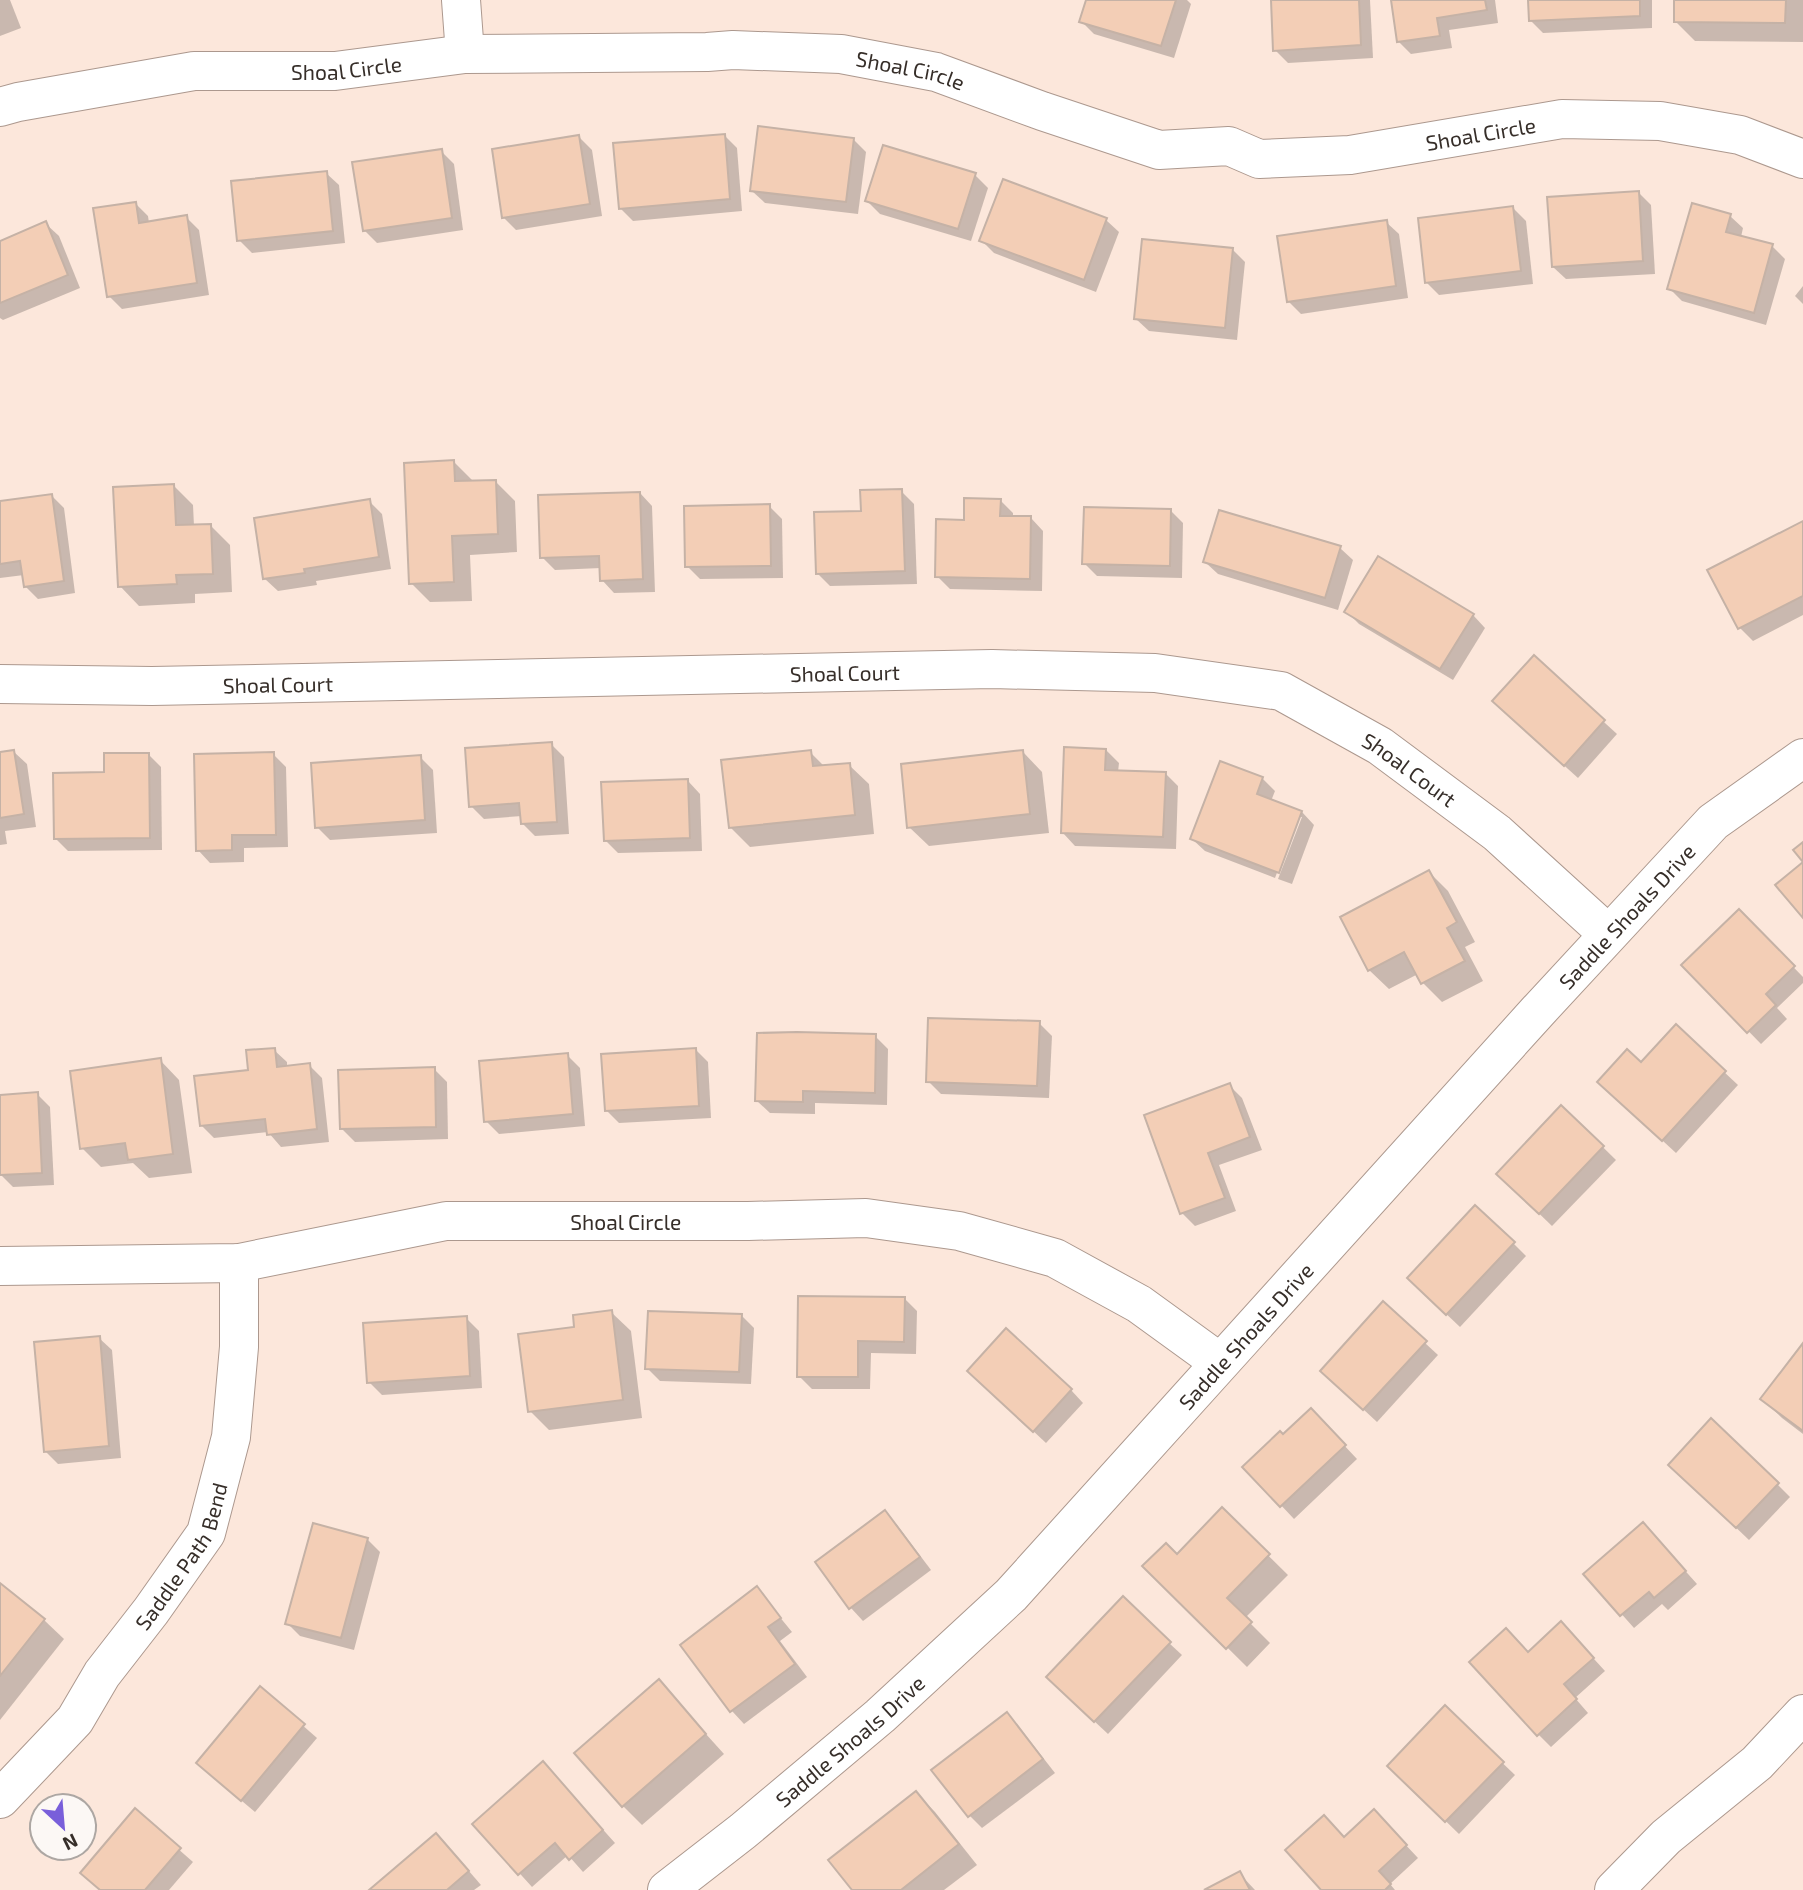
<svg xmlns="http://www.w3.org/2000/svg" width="1803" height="1890" viewBox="0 0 1803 1890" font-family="'Exo 2',sans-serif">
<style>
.shadow{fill:#0003}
.building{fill:#f3ceb6;stroke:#c5b2a6;stroke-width:2}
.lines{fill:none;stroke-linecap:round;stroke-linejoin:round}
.minor-casing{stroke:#ac988e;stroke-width:40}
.minor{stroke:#fff;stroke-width:38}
.labels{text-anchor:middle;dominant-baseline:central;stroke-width:5;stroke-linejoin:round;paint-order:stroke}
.street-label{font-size:21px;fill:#362e29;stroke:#fcf8f5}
</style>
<rect width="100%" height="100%" fill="#fce7db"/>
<!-- shadow -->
<g class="shadow">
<path d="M0 0H10L21 28 0 36Z"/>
<path d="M1088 0H1187L1191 4 1174 58 1094 34 1081 21Z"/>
<path d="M1273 0H1370L1373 58 1288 63 1275 50Z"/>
<path d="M1392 0H1495L1498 23 1449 30 1452 48 1411 54 1398 41Z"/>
<path d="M1529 0H1652V28L1543 33 1530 20Z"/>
<path d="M1676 0H1803V42L1695 41 1676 22Z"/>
<path d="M724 135 737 148 742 211 633 221 620 208Z"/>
<path d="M579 137 592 150 602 216 516 230 503 217Z"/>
<path d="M853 139 866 152 858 214 765 203 752 191Z"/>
<path d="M441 151 454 164 463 230 377 243 364 230Z"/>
<path d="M326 173 339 185 345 243 252 253 239 240Z"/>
<path d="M975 175 988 188 971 241 880 214 867 201Z"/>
<path d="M1638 192 1651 205 1655 274 1566 279 1553 267Z"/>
<path d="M135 203 148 216 149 223 186 217 199 230 209 295 122 309 109 296Z"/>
<path d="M1513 208 1526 221 1533 284 1439 295 1427 283Z"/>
<path d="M1730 216 1743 228 1741 237 1772 246 1785 259 1766 325 1682 301 1669 288Z"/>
<path d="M1106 220 1119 232 1096 292 994 253 981 240Z"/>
<path d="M1386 222 1399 234 1408 298 1301 314 1288 301Z"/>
<path d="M46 224 59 236 80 288 3 320 0 318V242Z"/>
<path d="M1232 249 1245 262 1237 340 1149 331 1136 319Z"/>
<path d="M1803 286V304L1795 296Z"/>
<path d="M454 462 474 482 495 481 515 501 517 552 470 555 472 601 430 602 411 583Z"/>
<path d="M174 486 193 505 194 526 210 525 230 545 232 592 195 594V603L139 606 120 586Z"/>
<path d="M901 491 914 504 917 584 830 586 818 574 863 512Z"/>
<path d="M640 493 652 506 655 592 614 593 602 580 601 568 555 570 542 557Z"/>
<path d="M51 495 64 508 75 593 38 599 25 586 24 575 0 578V503Z"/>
<path d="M1000 500 1013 513V518H1031L1043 531 1042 591 950 589 937 576 965 522Z"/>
<path d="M369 501 382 514 391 569 316 581 317 585 278 591 265 579Z"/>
<path d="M769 506 782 519 783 578 700 579 687 566Z"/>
<path d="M1170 510 1183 523 1182 578 1097 576 1084 563Z"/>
<path d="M1803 523V615L1753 641 1740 628 1710 571Z"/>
<path d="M1340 548 1353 560 1338 610 1218 574 1205 562Z"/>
<path d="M1346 611 1473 615 1485 628 1453 680 1359 624Z"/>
<path d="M1534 658 1617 734 1578 778 1507 714Z"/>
<path d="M551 744 564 757 569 834 535 836 522 823V816L484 819 471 806Z"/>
<path d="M1106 750 1119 763 1118 772 1165 773 1178 786 1176 849 1075 846 1063 833Z"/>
<path d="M14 752 27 764 36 827 5 831 7 844 0 845V753Z"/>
<path d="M810 752 825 767 849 765 869 784 874 834 750 847 731 828Z"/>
<path d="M1023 752 1042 772 1049 833 929 846 909 827Z"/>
<path d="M148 754 161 767 162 850 68 851 56 839Z"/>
<path d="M273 754 286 767 288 847 244 848V862L210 863 198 850Z"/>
<path d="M420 757 433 770 437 833 330 840 317 827Z"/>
<path d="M1262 778 1275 791 1271 801 1302 812 1314 825 1292 884 1278 879 1302 817H1298L1275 878 1205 851 1192 839Z"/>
<path d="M688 781 700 794 702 851 618 853 605 840Z"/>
<path d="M1429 872 1448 891 1475 942 1465 947 1483 981 1442 1002 1423 983 1418 974 1389 989 1369 970Z"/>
<path d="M1739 911 1803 977V983L1777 1008 1787 1019 1761 1044 1684 965Z"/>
<path d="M1039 1023 1052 1036 1049 1098 941 1094 928 1081Z"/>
<path d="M1676 1027 1738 1085 1676 1153 1612 1094Z"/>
<path d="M875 1036 888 1049 887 1105 815 1103V1114L770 1113 757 1101Z"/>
<path d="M274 1050 287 1062V1068L309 1065 322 1078 329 1142 281 1147 268 1132 214 1138 201 1125Z"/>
<path d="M696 1050 708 1062 711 1118 619 1123 606 1110Z"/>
<path d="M567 1055 580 1068 585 1126 499 1134 486 1121Z"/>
<path d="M160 1060 179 1080 192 1173 149 1178 133 1163 101 1167 82 1148Z"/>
<path d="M434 1069 447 1082 448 1139 355 1142 342 1129Z"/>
<path d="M1229 1085 1242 1098 1262 1150 1219 1165 1236 1211 1195 1226 1182 1213Z"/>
<path d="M37 1094 50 1107 54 1185 13 1187 0 1174V1096Z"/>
<path d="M1562 1107 1616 1160 1552 1226 1498 1174Z"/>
<path d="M1513 1243 1526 1256 1460 1327 1422 1291Z"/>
<path d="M904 1298 917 1311 916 1354 871 1353 870 1389H812L799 1376Z"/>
<path d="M611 1312 631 1331 642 1418 549 1430 530 1411 576 1329Z"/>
<path d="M741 1315 754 1328 751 1384 660 1381 647 1368Z"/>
<path d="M466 1318 479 1331 482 1388 382 1395 369 1382Z"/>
<path d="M99 1338 112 1350 121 1458 58 1464 45 1451Z"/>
<path d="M1425 1343 1438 1355 1377 1422 1335 1383Z"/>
<path d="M1803 1345V1434L1782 1418 1762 1399Z"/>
<path d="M982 1383 1071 1390 1083 1403 1046 1443Z"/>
<path d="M1311 1410 1357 1459 1294 1519 1245 1467 1283 1437Z"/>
<path d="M1683 1477 1777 1484 1790 1497 1749 1540Z"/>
<path d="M1222 1510 1288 1575 1245 1618 1270 1643 1247 1667 1145 1566 1177 1556Z"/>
<path d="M885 1512 897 1525 931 1570 863 1621 851 1608 817 1563Z"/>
<path d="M1655 1537 1697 1584 1668 1610 1662 1604 1634 1628 1586 1574Z"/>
<path d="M367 1539 380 1552 354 1650 300 1636 287 1623Z"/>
<path d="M0 1586 44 1620 64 1639 0 1720Z"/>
<path d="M757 1589 792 1632 780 1641 807 1677 744 1724 732 1711 682 1645Z"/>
<path d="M1573 1636 1605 1671 1575 1698 1588 1713 1551 1747 1538 1734 1528 1654Z"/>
<path d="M1169 1643 1182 1655 1108 1734 1061 1690Z"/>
<path d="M659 1682 724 1754 642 1825 623 1806Z"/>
<path d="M260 1688 317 1738 255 1812 211 1775Z"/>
<path d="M1445 1708 1515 1775 1459 1834 1389 1766Z"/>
<path d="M1006 1714 1019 1727 1055 1773 982 1828 969 1815Z"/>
<path d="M556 1777 615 1843 583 1872 568 1855 532 1887 475 1824Z"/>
<path d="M916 1793 935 1812 977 1865 944 1890H855Z"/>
<path d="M135 1811 193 1862 169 1890H100Z"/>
<path d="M1387 1825 1418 1858 1390 1884 1395 1890H1323L1344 1838Z"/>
<path d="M449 1848 481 1885 474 1890H372Z"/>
<path d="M1239 1873 1255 1890H1207Z"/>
</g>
<!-- building -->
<g class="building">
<path d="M1086 0H1176L1161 46 1079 22Z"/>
<path d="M1271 0H1359L1361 45 1273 51Z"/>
<path d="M1391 0H1485L1487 10 1437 18 1440 36 1397 42Z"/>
<path d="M1528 0H1640V16L1529 21Z"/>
<path d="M1674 0H1786L1785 23 1674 22Z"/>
<path d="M758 126 854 138 846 202 750 191Z"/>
<path d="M725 134 730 199 619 209 613 143Z"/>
<path d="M579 135 590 204 502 218 492 149Z"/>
<path d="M883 145 976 173 958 229 865 201Z"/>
<path d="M442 149 452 218 363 231 352 162Z"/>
<path d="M327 171 333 231 237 241 231 181Z"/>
<path d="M1003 179 1107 218 1084 280 979 241Z"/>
<path d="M1639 191 1643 261 1552 267 1547 197Z"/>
<path d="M136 202 139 223 187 215 197 283 107 297 93 208Z"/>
<path d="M1692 203 1731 214 1726 232 1773 244 1754 313 1667 289Z"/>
<path d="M1513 206 1521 271 1425 283 1418 218Z"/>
<path d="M1387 220 1396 286 1287 302 1277 236Z"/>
<path d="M46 221 68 275 0 303V241Z"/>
<path d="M1142 239 1233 248 1225 328 1134 319Z"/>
<path d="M454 460 455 481 496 480 498 534 452 536 454 582 409 584 404 463Z"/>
<path d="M174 484 176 525 211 524 213 574 176 575 177 584 118 587 113 487Z"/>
<path d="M902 489 905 571 816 574 814 512 861 511 860 490Z"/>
<path d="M640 492 643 579 600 581 599 556 540 558 538 495Z"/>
<path d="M52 494 64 581 24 587 20 561 0 564V501Z"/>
<path d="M964 498 1001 499 1000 516H1031L1030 579 935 577 936 519 964 520Z"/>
<path d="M370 499 379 557 304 569 305 573 263 579 254 518Z"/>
<path d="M770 504 771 566 685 567 684 506Z"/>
<path d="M1084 507 1171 509 1170 566 1082 564Z"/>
<path d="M1219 510 1341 546 1325 598 1203 562Z"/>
<path d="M1803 521V596L1738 629 1707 570Z"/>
<path d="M1378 556 1474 614 1440 669 1344 612Z"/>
<path d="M1534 655 1605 720 1564 766 1492 701Z"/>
<path d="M552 742 557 822 521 824 519 803 469 807 465 748Z"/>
<path d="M1064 747 1106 749 1105 770 1166 772 1163 837 1061 833Z"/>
<path d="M14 750 24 814 0 818V752Z"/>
<path d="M811 750 813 766 850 763 855 815 729 828 721 760Z"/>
<path d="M1023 750 1030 814 907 828 901 764Z"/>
<path d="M274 752 276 835H232V850L196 851 194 754Z"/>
<path d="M104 753H149L150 838 54 839 53 773 104 772Z"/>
<path d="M421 755 425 820 315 828 311 763Z"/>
<path d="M1220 761 1263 777 1257 794 1302 811 1279 873 1190 839Z"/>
<path d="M688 779 690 838 604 841 601 782Z"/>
<path d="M1803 842V918L1775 885 1803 862 1793 850Z"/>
<path d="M1429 870 1457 922 1447 928 1465 961 1421 984 1404 952 1368 971 1340 917Z"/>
<path d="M1739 909 1795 966 1766 994 1776 1005 1747 1033 1681 965Z"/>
<path d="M928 1018 1040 1021 1037 1086 926 1082Z"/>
<path d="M1676 1024 1726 1071 1662 1141 1597 1082 1627 1049 1641 1062Z"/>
<path d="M797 1032 876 1034 875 1093 803 1091V1102L755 1101 757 1033Z"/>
<path d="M275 1048 277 1067 310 1063 317 1129 267 1135 265 1119 200 1126 194 1076 248 1070 246 1050Z"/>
<path d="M696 1048 699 1106 605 1111 601 1054Z"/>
<path d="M568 1053 573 1114 484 1122 479 1061Z"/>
<path d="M161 1058 173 1154 128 1160 125 1143 80 1149 70 1071Z"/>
<path d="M435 1067 436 1127 340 1129 338 1070Z"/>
<path d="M1230 1083 1250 1137 1208 1153 1225 1198 1180 1214 1144 1115Z"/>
<path d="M38 1092 42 1173 0 1175V1095Z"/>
<path d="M1561 1105 1604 1146 1539 1214 1496 1174Z"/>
<path d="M1475 1205 1515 1242 1446 1315 1407 1278Z"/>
<path d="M798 1296 905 1297 904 1342 858 1341V1377H797Z"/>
<path d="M1383 1301 1427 1341 1363 1410 1320 1371Z"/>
<path d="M612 1310 623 1400 528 1412 518 1334 574 1327 573 1315Z"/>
<path d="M648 1311 742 1314 739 1372 645 1369Z"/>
<path d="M467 1316 470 1376 367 1383 363 1323Z"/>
<path d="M1006 1328 1072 1389 1033 1432 967 1371Z"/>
<path d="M100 1336 109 1446 44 1452 34 1342Z"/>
<path d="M1803 1343V1431L1760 1399Z"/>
<path d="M1311 1408 1346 1445 1280 1507 1242 1467 1280 1431 1283 1434Z"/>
<path d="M1711 1418 1779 1483 1736 1528 1668 1465Z"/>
<path d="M1222 1507 1270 1554 1227 1598 1252 1622 1226 1649 1142 1566 1166 1543 1177 1554Z"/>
<path d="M885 1510 920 1557 849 1609 815 1562Z"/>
<path d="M1643 1522 1686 1571 1654 1598 1649 1592 1620 1616 1583 1574Z"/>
<path d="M313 1523 368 1538 341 1638 285 1624Z"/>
<path d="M0 1583 45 1619 0 1676Z"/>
<path d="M757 1586 781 1618 768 1627 795 1664 730 1712 680 1645Z"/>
<path d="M1123 1596 1171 1642 1094 1722 1046 1677Z"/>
<path d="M1561 1621 1594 1658 1564 1684 1577 1699 1537 1736 1469 1662 1506 1628 1528 1652Z"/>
<path d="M659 1679 706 1734 622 1807 574 1753Z"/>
<path d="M260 1686 305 1724 241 1801 196 1763Z"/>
<path d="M1445 1705 1504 1762 1445 1822 1387 1766Z"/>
<path d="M1007 1712 1043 1759 968 1817 931 1770Z"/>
<path d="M543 1761 603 1830 569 1860 555 1843 518 1875 472 1824Z"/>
<path d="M916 1791 959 1844 901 1890H852L828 1860Z"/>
<path d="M135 1808 181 1848 145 1890H100L80 1873Z"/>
<path d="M1374 1809 1407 1845 1379 1871 1391 1884 1385 1890H1321L1285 1850 1324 1815 1344 1837Z"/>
<path d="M436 1833 469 1871 447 1890H369Z"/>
<path d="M1240 1871 1250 1890H1204Z"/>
</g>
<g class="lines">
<!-- minor casing -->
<g class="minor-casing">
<g id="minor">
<path d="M461 0 465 54"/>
<path id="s1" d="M0 107 18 102 194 71H335L465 54 707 52 733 50 841 54 936 72 1042 111 1159 150 1229 146 1259 159 1350 155 1562 119 1660 121 1740 135 1803 159"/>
<path id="s2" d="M0 684 152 686 992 669 1155 673 1281 691 1380 746 1497 833 1608 934"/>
<path id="s3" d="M0 1266 239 1263 446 1221H748L866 1218 959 1231 1055 1258 1139 1304 1219 1362"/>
<path id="s4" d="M0 1799 75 1720 102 1674 151 1611 206 1533 231 1437 239 1347V1263"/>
<path id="s5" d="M667 1890 743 1831 880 1716 1011 1595 1538 1011 1713 822 1803 758"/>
<path d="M1614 1890 1666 1837 1757 1763 1803 1714"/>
</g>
</g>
<!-- minor -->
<use href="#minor" class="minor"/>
</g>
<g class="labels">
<!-- street labels -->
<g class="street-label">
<text stroke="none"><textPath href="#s1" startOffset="350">Shoal Circle</textPath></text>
<text stroke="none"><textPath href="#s1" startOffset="917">Shoal Circle</textPath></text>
<text stroke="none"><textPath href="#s1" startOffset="1505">Shoal Circle</textPath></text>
<text stroke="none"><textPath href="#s2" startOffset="845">Shoal Court</textPath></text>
<text stroke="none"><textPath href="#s2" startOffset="278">Shoal Court</textPath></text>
<text stroke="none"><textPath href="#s2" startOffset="1433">Shoal Court</textPath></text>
<text stroke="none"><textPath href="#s5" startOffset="1370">Saddle Shoals Drive</textPath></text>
<text stroke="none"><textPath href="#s3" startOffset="630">Shoal Circle</textPath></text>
<text stroke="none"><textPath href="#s5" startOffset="803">Saddle Shoals Drive</textPath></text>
<text stroke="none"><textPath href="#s4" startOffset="306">Saddle Path Bend</textPath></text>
<text stroke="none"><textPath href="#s5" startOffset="236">Saddle Shoals Drive</textPath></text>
</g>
</g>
<!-- north arrow -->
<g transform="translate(63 1827) rotate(154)"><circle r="33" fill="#fcf8f5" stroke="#ada7a3" stroke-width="2"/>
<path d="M0-5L12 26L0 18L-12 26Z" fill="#795fda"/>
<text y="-10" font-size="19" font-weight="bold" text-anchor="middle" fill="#362e29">N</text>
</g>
</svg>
